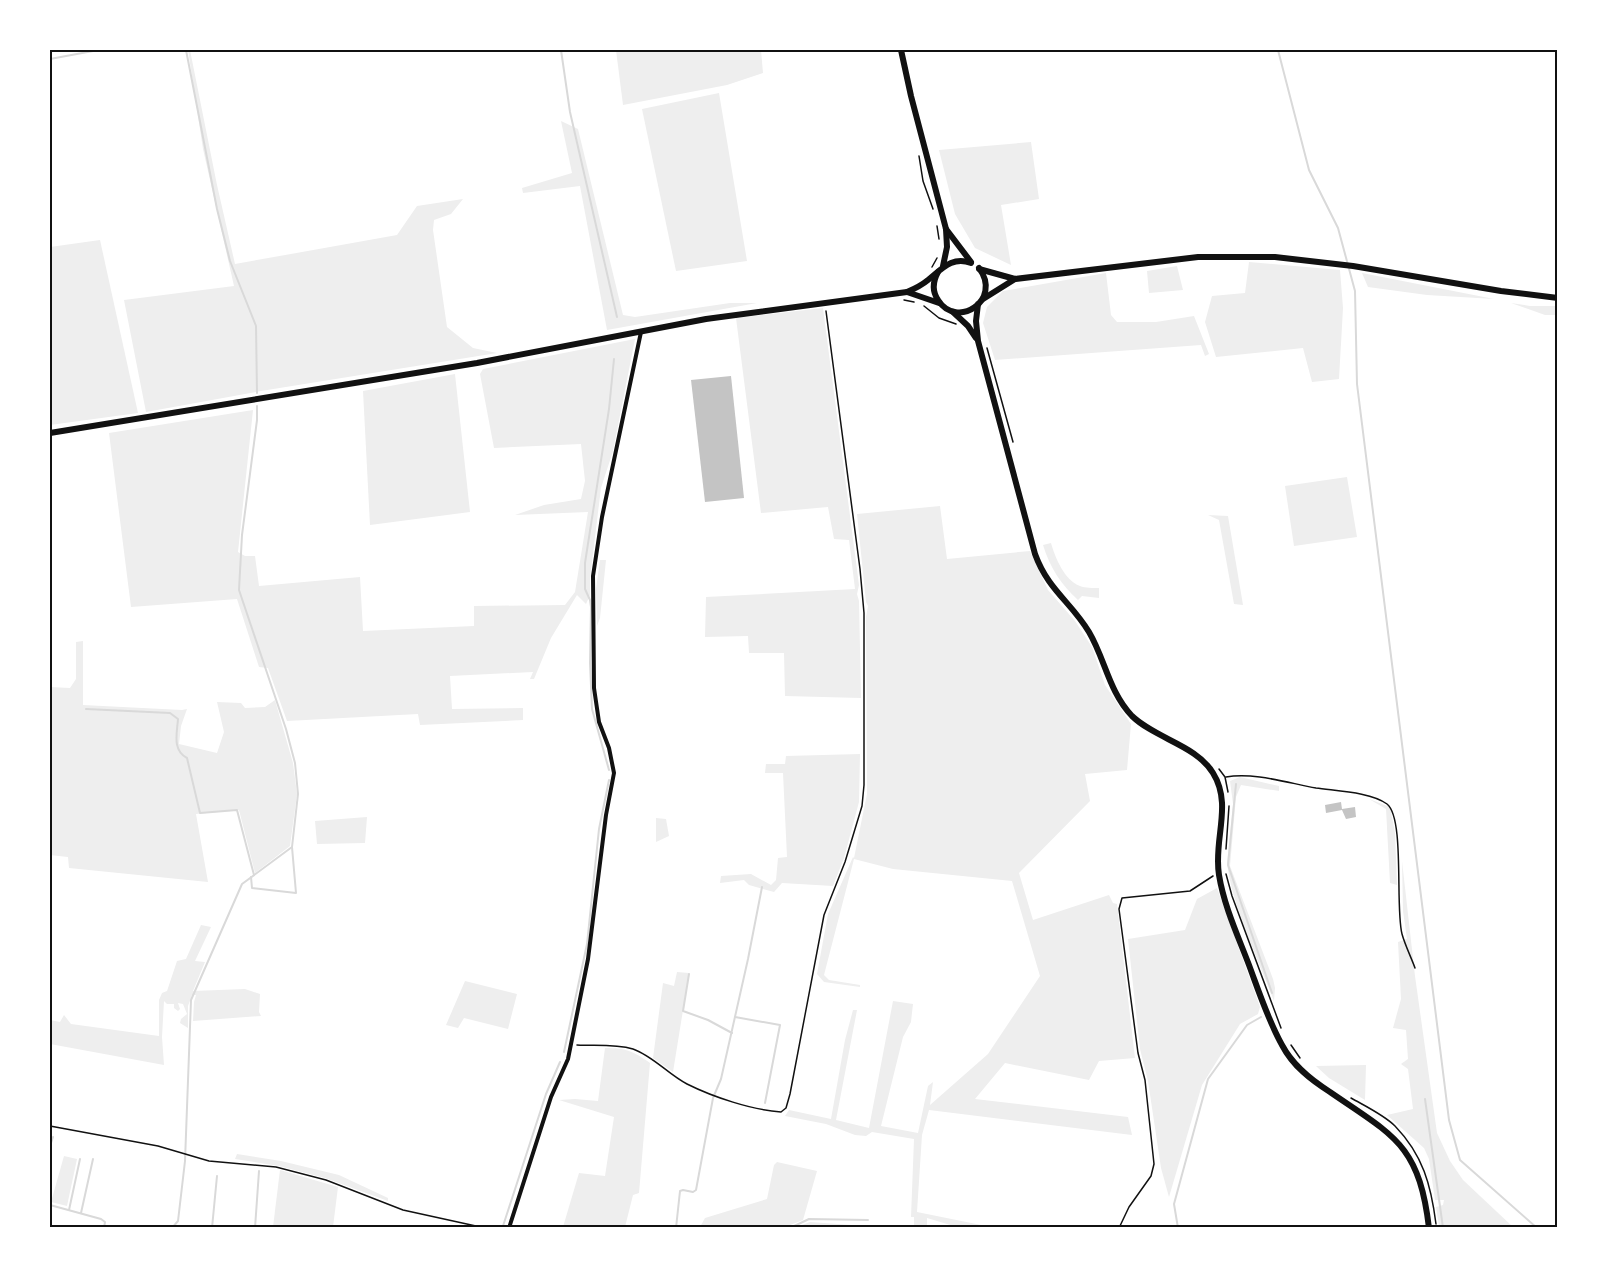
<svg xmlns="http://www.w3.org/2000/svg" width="1607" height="1277" viewBox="0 0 1607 1277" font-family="'Noto Sans',sans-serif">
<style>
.green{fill:#eee}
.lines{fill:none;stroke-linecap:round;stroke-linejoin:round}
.stream{stroke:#d9d9d9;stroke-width:2}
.building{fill:#c4c4c4}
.path{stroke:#111;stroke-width:1.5}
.minor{stroke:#111;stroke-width:4}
.secondary{stroke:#111;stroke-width:6}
.neatline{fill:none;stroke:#111;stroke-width:2}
</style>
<rect width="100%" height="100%" fill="#fff"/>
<!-- green -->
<g class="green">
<path d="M188 50H190L217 185 235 264 397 235 417 206 463 199 451 214 434 220 433 230 447 327 473 348 497 353 261 391 146 412 124 300 234 286 203 149Z"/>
<path d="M616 50H761L763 73 727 85 623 105Z"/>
<path d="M719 93 747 261 676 271 642 109Z"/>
<path d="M561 121 578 129 623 315 635 317 730 303H757L607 330 580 186 523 193 522 188 572 173Z"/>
<path d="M1031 142 1039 199 1001 205 1011 265 975 248 955 214 939 150Z"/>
<path d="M100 240 138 413 50 425V247Z"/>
<path d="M1249 262 1340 270 1343 308 1339 379 1312 382 1303 348 1216 357 1205 322 1212 296 1245 293Z"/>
<path d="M1177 266 1183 290 1149 293 1147 271Z"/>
<path d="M1106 273 1111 315 1117 322H1156L1194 316 1209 354 1205 356 1201 345 995 360 983 323 987 307 1003 291Z"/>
<path d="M1362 273 1494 299 1427 295 1368 287Z"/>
<path d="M1511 303 1530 306H1557V315H1545Z"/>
<path d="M823 308 859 585 857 594 859 601 861 698 785 696 784 653H749L748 636 705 637 706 597 855 589 849 540 834 539 828 507 761 513 736 318Z"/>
<path d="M635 339 613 451 601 488 590 578V595L586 604 577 595 551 638 534 679H530L533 672 450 676 452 709 523 708V720L420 725 418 714 287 721 268 668 259 667 237 599 131 607 109 433 253 410 238 552 245 556H255L259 586 360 577 363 631 474 626V606L565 605 575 592 588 512 515 515 544 505 581 499 585 481 581 444 494 448 480 374 483 369Z"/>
<path d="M455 374 470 512 370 525 363 391Z"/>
<path d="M1347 477 1357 537 1294 546 1285 486Z"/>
<path d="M940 506 947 559 1030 551 1048 590 1075 621 1092 647 1105 685 1131 724 1127 770 1085 774 1090 801 1019 873 1033 920 1109 895 1113 903 1117 904 1135 1058 1099 1061 1089 1080 1005 1063 975 1099 1128 1117 1132 1135 929 1110 922 1135 917 1212 991 1227H957L927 1218V1227H914V1217H911L914 1139 872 1132 866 1136 855 1135 826 1124 785 1116 789 1110 831 1119 845 1040 853 1010H857L836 1120 869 1128 893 1001 913 1004 911 1022 903 1037 881 1126 918 1133 928 1086 933 1082 930 1105 988 1054 1040 976 1012 881 893 869 854 859 824 975 829 980 860 985V987L824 982 817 974 828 914 853 857 854 858 867 794 866 617 868 606 866 602 857 514Z"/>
<path d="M1208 515 1228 516 1243 605 1234 604 1219 520Z"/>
<path d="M1051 543C1055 557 1064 580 1080 586 1085 588 1093 588 1099 588V598L1082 596 1078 600C1061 584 1050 568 1043 545Z"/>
<path d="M600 560H606L600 618 597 626 596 589Z"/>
<path d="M83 641V705L182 710 187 709 181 726 179 744 217 753 224 732 217 702 241 703 245 708 265 707 275 700 293 763 297 794 290 846 255 873 239 810 196 814 208 882 69 868 68 857 50 855V687L70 688 76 679V642Z"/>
<path d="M860 754 859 802 844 858 833 886 782 883 774 892 749 885 744 880 720 883 721 876 751 874 771 885 776 880 778 858 787 857 783 773H765L766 764H785L786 756Z"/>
<path d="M1240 777 1279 786V791L1241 785 1236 797 1230 866 1273 979 1275 988 1274 1001C1258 959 1232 906 1227 863L1233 804 1230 781Z"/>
<path d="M1369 799 1390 807 1395 833 1397 885 1390 883 1386 809Z"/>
<path d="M367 817 365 843 317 844 315 821Z"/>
<path d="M656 818 666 819 669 836 656 842Z"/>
<path d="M1402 861 1415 976 1437 1133 1450 1161 1463 1180 1513 1227H1439L1436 1207 1443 1205 1444 1200H1435L1429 1159 1424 1148 1387 1115 1413 1109 1408 1069 1401 1064 1408 1059 1406 1030 1393 1028 1401 999 1398 942 1407 939 1403 911Z"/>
<path d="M1217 888 1260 1007 1258 1014 1240 1024 1202 1085 1169 1197 1161 1168 1148 1081 1140 1049 1128 939 1185 930 1197 899Z"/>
<path d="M201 925 211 927 195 961 205 962 193 991 245 989 260 994 259 1012 261 1016 193 1021 194 1002 196 995H192L188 1006V1028L180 1023 181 1019 187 1014 183 1004 178 1003 180 1009 178 1011 174 1008V1004H167L164 1001 162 1037 164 1065 50 1044V1020L60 1022 64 1015 71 1024 159 1036V1000L162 993 167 991 177 961 186 959Z"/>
<path d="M677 972 689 973 673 1072 653 1058 663 983 674 986Z"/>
<path d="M465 981 517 994 508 1029 464 1018 458 1028 446 1025Z"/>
<path d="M605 1048C626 1048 633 1051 650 1063L639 1193 633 1195 625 1227H563L579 1173 605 1176 614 1117 559 1100 575 1099 598 1101Z"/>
<path d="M1366 1065 1365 1100 1329 1078 1316 1066Z"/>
<path d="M237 1154 281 1161 339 1175 388 1198V1201L325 1178 279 1166 235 1159Z"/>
<path d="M64 1156 77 1159 67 1206 51 1202Z"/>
<path d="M777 1162 817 1171 803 1220 785 1227H700L705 1218 767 1199 774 1165Z"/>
<path d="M280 1170 338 1187 333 1227H273Z"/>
<path d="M810 1222 866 1226V1227H797Z"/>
</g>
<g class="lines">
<!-- stream -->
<g class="stream">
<path d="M186 50 217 209 230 261 256 326 257 393"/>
<path d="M561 50 570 112 617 317"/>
<path d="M1278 50 1309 170 1338 228 1355 291 1357 384 1449 1120 1460 1160 1537 1228"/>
<path d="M93 51 104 50"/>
<path d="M50 59 93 51V50"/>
<path d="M86 709 170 713 178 719C177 733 172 750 187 758L200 813 237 810 254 875"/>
<path d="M609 770 592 709 590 663 591 607 590 600 585 589V563L609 409 614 359"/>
<path d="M1236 784 1228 865 1272 993"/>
<path d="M251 877 252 888 296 893 292 847"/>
<path d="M689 974 683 1011 708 1020 732 1033"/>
<path d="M735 1017 780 1025 765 1103"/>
<path d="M564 1052 587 944 599 829 609 780"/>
<path d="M1425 1099 1443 1228"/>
<path d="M50 1146 53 1137"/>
<path d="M50 1205 101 1219 105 1222 104 1228"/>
<path d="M69 1210 80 1159"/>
<path d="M81 1213 93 1159"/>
<path d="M503 1226 546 1094 560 1062"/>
<path d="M172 1228 178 1221 185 1161 191 1000 242 884 292 847 298 794 295 763 286 729 239 590 242 535 257 420V406"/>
<path d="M212 1228 217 1176"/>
<path d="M255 1228 259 1171"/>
<path d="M676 1228 680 1191 683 1190 693 1192 696 1190 713 1098 721 1079 748 959 762 887"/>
<path d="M790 1228 809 1219 868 1220"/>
<path d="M1178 1228 1174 1204 1208 1079 1247 1025 1261 1017"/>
</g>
</g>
<!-- building -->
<g class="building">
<path d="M731 376 744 498 705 502 691 380Z"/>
<path d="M1341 802 1342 809 1355 807 1356 817 1346 819 1342 810 1326 813 1325 805Z"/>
</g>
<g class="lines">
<!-- path -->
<g class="path">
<path d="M919 156 923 181 933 209"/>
<path d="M937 226 939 239"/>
<path d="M932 267 937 258"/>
<path d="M904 300 914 302"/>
<path d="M924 306 939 318 956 324"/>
<path d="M987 348 1013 442"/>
<path d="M1219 769 1225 777 1228 792"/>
<path d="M1226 777C1254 772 1288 783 1316 788 1336 791 1371 792 1387 804 1405 818 1395 908 1402 934 1405 945 1411 957 1415 968"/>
<path d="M1226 849 1229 806"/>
<path d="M1226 874 1232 896 1281 1028"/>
<path d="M577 1045C596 1046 615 1044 633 1049 653 1056 669 1075 687 1084 713 1097 752 1110 781 1112L786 1108 790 1094 824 915 845 862 862 806 864 785V613L860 569 826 311"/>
<path d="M1291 1045 1300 1058"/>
<path d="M1351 1098C1365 1106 1384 1115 1395 1126 1423 1155 1431 1185 1436 1224"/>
<path d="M50 1126 158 1146 209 1161 276 1167 326 1180 403 1210 485 1228"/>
<path d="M1119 1228 1129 1207 1151 1176 1154 1164 1145 1080 1138 1053 1119 909 1122 898 1190 891 1213 876"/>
</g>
<!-- minor -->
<path class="minor" d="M509 1228 551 1097 568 1059 588 959 606 815 614 773 609 748 599 722 594 688 593 576 602 517 641 332"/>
<!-- secondary -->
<g class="secondary">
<path d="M901 50 911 96 946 229 947 247 943 266"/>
<path d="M946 229 971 262"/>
<path d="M979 269 1015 279 1198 257H1275L1353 266 1501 291 1558 298"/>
<path d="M938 272C933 281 932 291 938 300 957 330 1003 300 979 268"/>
<path d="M907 292 939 303"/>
<path d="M983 299 1015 279"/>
<path d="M978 304 976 321 978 341 1035 554C1048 590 1071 602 1089 632 1105 659 1109 692 1132 716 1156 739 1196 745 1213 773 1233 805 1213 840 1219 875 1224 906 1238 936 1249 965 1259 992 1268 1020 1282 1045 1293 1066 1311 1080 1330 1092 1394 1136 1419 1144 1429 1228"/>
<path d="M953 312 968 326 976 338"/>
<path d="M50 433 477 363 706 319 907 292C914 289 922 285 928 280 942 269 952 256 971 263"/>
</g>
</g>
<!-- border -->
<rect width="1607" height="1277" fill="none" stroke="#ffffff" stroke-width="102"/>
<rect x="51" y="51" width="1505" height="1175" class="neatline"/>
</svg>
